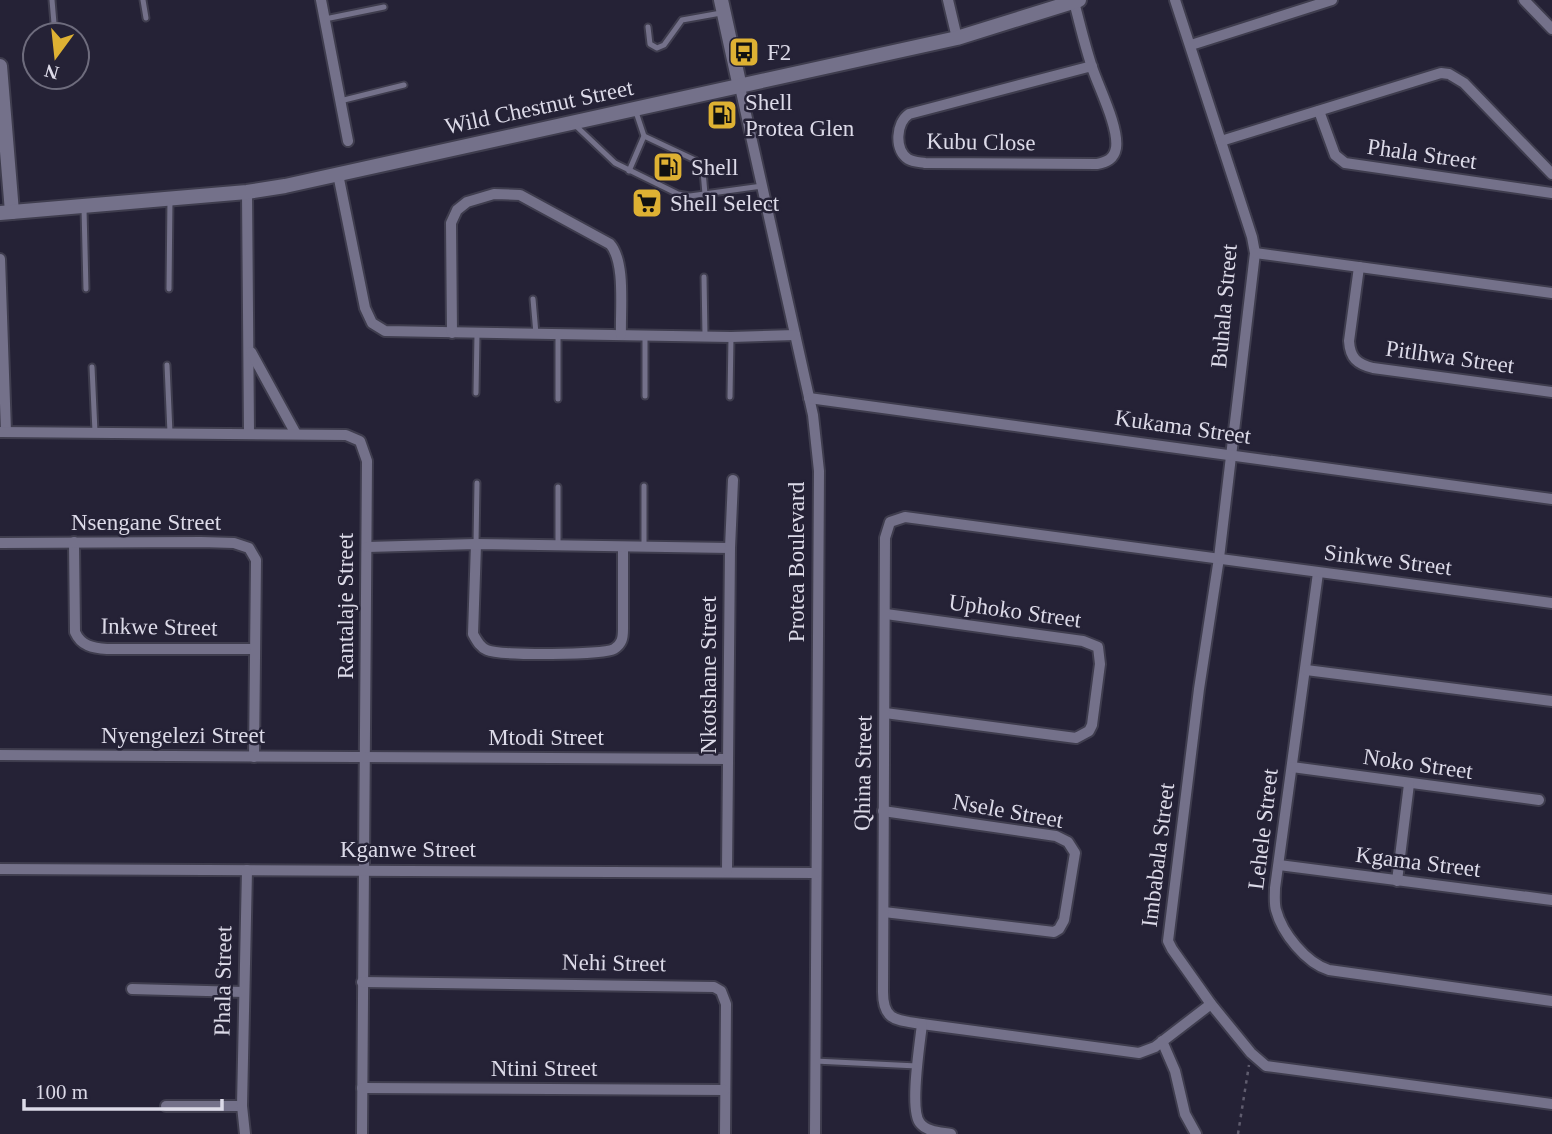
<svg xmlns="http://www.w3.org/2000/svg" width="1552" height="1134" viewBox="0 0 1552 1134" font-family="Georgia,serif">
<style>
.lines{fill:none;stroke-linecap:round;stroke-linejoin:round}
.service-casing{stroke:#3f3d4e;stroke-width:9}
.minor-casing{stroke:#3f3d4e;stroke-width:14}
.tertiary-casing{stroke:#3f3d4e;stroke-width:18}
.path{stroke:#5f5c6e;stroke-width:2.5;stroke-dasharray:3.5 5;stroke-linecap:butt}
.service{stroke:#74718a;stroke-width:5}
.minor{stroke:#74718a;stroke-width:10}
.tertiary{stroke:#74718a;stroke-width:14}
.labels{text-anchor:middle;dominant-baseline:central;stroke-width:5;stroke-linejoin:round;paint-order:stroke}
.poi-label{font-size:23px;fill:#dcdae8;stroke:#252236;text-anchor:start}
.street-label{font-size:23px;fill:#dcdae8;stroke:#252236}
</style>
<rect width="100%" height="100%" fill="#252236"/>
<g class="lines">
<!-- service casing -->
<g class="service-casing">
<g id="service">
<path d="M52 0 55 35"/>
<path d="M143 0 146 18"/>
<path d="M325 19 384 7"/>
<path d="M648 27 650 44 657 48 664 45 682 20 721 13"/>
<path d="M340 101 404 85"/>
<path d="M575 125 615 163 678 194 690 196 762 186"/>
<path d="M644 136 695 160 703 171 705 194"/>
<path d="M629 171 644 136 635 109"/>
<path d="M84 209 86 289"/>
<path d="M704 277 705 335"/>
<path d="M169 289 170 199"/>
<path d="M533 299 536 334"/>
<path d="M645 335V396"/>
<path d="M167 365 170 433"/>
<path d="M92 367 95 432"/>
<path d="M476 393 477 334"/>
<path d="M730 397 731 337"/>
<path d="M558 399V335"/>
<path d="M558 487V546"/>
<path d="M476 544 477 483"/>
<path d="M644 546V486"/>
<path d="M815 1061 917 1066"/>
</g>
</g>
<!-- minor casing -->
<g class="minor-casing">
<g id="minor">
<path d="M321 0 348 141"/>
<path d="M948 0 957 38"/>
<path d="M1175 0 1252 237 1255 253 1219 558 1199 689 1168 941 1172 949 1211 1004 1251 1053 1266 1066 1552 1104"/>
<path d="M1524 0 1552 29"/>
<path d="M1074 2C1080 24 1085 47 1093 70 1100 90 1119 128 1116 148 1114 159 1107 162 1097 164L925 163C919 162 913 162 908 159 894 149 896 123 909 114L1092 66"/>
<path d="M1191 45 1332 0"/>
<path d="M740 87 813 415 819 471 815 1134"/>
<path d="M1319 111 1335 155 1345 163 1552 193"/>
<path d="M1221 141 1441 73 1449 74 1464 83 1552 174"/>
<path d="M338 174 365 308 372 323 385 331 731 337 795 335"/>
<path d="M247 192 249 433"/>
<path d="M1255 253 1552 293"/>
<path d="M0 259 6 432"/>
<path d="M1359 267 1349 341C1350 358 1357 364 1373 368L1552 392"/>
<path d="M452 333 451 223 457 210 467 202 494 194 520 195 610 244C626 262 620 311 621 335"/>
<path d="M251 352 296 434"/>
<path d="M809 398 1552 499"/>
<path d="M0 432 346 435 360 441 367 461 362 1134"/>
<path d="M74 542 75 632C81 646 93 648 107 649H254"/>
<path d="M0 543 201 542 234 543 249 548 256 560 254 757"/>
<path d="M476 544 473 634C477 641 480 647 487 650 500 656 604 655 614 649 622 644 623 638 623 629V547"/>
<path d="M367 547 476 544 730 548"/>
<path d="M1318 573 1275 888C1275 895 1274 903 1276 910 1282 933 1306 963 1329 970L1552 1001"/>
<path d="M1306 670 1552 701"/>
<path d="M885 713 1076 738 1089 731 1092 725 1100 664 1098 647 1083 641 886 614"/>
<path d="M0 755 728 759"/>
<path d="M1292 767 1539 800"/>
<path d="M883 811 1056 836 1068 842 1075 853 1064 920 1059 929 1054 932 884 912"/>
<path d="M1279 865 1552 900"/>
<path d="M0 869 816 873"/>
<path d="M727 871 730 548 733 480"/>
<path d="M1397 881 1409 784"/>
<path d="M362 982 714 987 721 991 726 1004 725 1134"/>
<path d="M132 989 244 992"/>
<path d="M1211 1004 1155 1047 1139 1053 922 1024C898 1020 883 1022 883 992L885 538 890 522 905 517 1552 603"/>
<path d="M922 1024C920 1043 909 1110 920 1123 927 1132 941 1132 951 1134"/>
<path d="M1162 1041 1175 1071 1185 1114 1196 1134"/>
<path d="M362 1088 725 1090"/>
<path d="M166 1106H242"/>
<path d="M245 1134 242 1106 247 870"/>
</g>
</g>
<!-- tertiary casing -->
<g class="tertiary-casing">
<g id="tertiary">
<path d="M721 0 740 87"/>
<path d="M0 66 12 212"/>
<path d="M0 213 247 192 285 186 957 38 1079 0"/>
</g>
</g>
<!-- path -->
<path class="path" d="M1238 1134 1249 1065"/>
<!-- service -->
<use href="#service" class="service"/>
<!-- minor -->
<use href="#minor" class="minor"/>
<!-- tertiary -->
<use href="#tertiary" class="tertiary"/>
</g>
<!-- icons -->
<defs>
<g id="bus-square" transform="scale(1.575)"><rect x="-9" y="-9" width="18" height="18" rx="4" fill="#deb133" stroke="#252236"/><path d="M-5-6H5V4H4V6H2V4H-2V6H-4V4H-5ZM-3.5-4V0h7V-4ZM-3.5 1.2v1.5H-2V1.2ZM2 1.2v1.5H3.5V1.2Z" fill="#111"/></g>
<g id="fuel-square" transform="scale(1.575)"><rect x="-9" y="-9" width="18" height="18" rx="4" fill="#deb133" stroke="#252236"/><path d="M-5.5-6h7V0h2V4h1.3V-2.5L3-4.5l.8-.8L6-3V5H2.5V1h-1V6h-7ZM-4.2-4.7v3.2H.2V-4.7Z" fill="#111"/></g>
<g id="supermarket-square" transform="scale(1.575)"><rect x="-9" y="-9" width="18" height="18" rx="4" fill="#deb133" stroke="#252236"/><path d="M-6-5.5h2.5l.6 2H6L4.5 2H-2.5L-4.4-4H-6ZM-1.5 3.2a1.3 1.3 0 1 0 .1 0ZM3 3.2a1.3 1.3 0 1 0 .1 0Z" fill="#111"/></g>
</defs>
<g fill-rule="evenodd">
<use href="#bus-square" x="744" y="52"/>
<use href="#fuel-square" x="722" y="115"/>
<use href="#fuel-square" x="668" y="167"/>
<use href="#supermarket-square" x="647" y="203"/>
</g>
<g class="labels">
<!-- poi labels -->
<g class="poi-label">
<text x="767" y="52">F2</text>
<text x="745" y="102">Shell<tspan x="745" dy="26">Protea Glen</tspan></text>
<text x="691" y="167">Shell</text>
<text x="670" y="203">Shell Select</text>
</g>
<!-- street labels -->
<g class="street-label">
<text transform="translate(539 107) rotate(-12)">Wild Chestnut Street</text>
<text transform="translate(981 142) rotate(1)">Kubu Close</text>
<text transform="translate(1422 154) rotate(8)">Phala Street</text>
<text transform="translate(1224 306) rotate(-85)">Buhala Street</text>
<text transform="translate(1450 357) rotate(8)">Pitlhwa Street</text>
<text transform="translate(1183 427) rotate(8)">Kukama Street</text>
<text x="146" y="522">Nsengane Street</text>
<text transform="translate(1388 560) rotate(7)">Sinkwe Street</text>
<text transform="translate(796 562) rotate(-90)">Protea Boulevard</text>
<text transform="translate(345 606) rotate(-90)">Rantalaje Street</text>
<text transform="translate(1015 611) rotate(8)">Uphoko Street</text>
<text transform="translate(159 627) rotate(1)">Inkwe Street</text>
<text transform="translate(708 675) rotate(-90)">Nkotshane Street</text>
<text x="183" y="735">Nyengelezi Street</text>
<text x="546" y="737">Mtodi Street</text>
<text transform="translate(1418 764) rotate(8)">Noko Street</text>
<text transform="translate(863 773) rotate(-89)">Qhina Street</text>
<text transform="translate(1008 811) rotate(10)">Nsele Street</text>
<text transform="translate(1263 829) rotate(-83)">Lehele Street</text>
<text x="408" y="849">Kganwe Street</text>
<text transform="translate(1158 855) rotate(-83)">Imbabala Street</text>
<text transform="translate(1418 862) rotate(7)">Kgama Street</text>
<text transform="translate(614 963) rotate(1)">Nehi Street</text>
<text transform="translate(223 981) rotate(-89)">Phala Street</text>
<text x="544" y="1068">Ntini Street</text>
</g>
</g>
<!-- north arrow -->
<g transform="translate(56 56) rotate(195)"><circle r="33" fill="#252236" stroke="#6e6c7d" stroke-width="2"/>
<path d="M0-5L12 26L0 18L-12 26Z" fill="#deb133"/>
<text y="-10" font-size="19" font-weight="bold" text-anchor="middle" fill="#dcdae8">N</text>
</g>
<!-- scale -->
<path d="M24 1099v10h198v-10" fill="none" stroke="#dcdae8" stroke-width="3.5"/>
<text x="35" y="1099" font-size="21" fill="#dcdae8" stroke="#252236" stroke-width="5" paint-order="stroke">100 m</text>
</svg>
